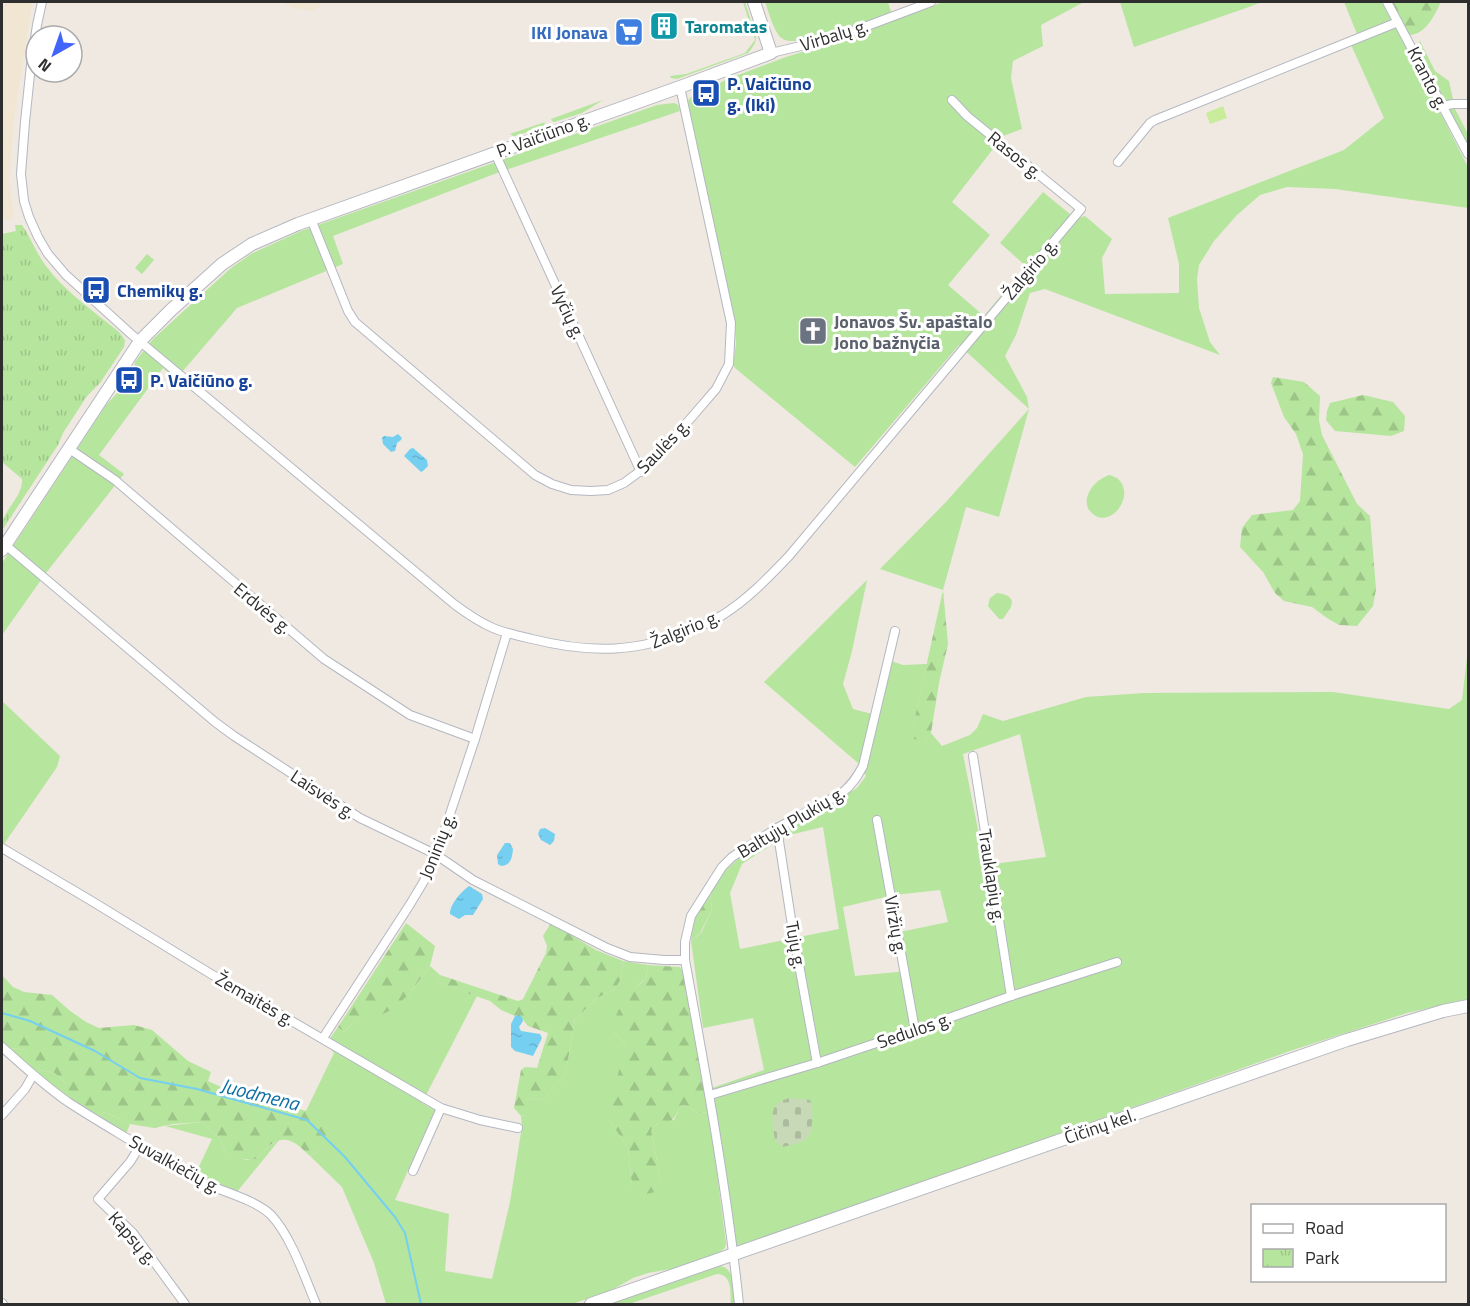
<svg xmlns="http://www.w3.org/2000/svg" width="1470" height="1306" viewBox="0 0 1470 1306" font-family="'Titillium Web',sans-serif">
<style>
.education{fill:#f0e6d1}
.grass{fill:#b6e59e;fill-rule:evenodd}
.forest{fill:url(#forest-firs)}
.cemetery{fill:url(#cemetery-stones)}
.park{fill:url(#park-tufts)}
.pitch{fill:#c9ec9a}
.water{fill:url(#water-ripples)}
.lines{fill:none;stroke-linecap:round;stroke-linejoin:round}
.stream{stroke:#75cff0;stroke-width:2}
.street-casing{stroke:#b4b7c1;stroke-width:10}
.secondary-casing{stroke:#b4b7c1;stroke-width:14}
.street{stroke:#fff;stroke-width:8}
.secondary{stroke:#fff;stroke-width:12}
.labels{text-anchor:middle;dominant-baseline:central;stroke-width:6;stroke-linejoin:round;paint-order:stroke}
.culture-label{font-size:18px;font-weight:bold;fill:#0d838f;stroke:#fff;text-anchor:start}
.shop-label{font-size:18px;font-weight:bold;fill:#366cbe;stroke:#fff;text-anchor:end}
.street-label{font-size:18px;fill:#2e2e2e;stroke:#fff}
.transit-label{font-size:18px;font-weight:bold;fill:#164399;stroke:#fff;text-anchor:start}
.worship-label{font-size:18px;font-weight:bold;fill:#5b616d;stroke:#fff;text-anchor:start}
.water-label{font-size:20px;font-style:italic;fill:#0d6fa3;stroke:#fff}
</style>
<defs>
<pattern id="forest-firs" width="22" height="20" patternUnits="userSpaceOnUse" patternTransform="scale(1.5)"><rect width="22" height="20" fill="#b6e59e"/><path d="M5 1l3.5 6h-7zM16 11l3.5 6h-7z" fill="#9dc588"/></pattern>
<pattern id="cemetery-stones" width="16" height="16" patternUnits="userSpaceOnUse" patternTransform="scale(1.5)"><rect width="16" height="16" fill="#c8d9b8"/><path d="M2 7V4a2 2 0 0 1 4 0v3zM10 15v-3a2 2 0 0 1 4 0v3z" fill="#acbb9e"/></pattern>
<pattern id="park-tufts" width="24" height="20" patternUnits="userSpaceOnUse" patternTransform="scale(1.5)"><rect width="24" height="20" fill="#b6e59e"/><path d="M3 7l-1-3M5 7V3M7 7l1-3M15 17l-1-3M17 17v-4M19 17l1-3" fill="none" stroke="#9dc588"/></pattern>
<pattern id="water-ripples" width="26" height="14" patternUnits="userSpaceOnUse" patternTransform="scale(1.5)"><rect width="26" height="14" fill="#75cff0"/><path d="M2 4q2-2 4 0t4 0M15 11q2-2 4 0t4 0" fill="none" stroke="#66b2ce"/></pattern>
</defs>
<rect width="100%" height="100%" fill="#efe9e1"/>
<!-- education -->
<g class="education">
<path d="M2 2H32L14 118 9 180 14 218 2 221Z"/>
<path d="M282 2H323L314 11 294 8Z"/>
</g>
<!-- grass -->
<g class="grass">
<path d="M743 2H745L756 37C756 44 752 48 748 53L677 79 671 78 670 76 686 74 745 53 755 40Z"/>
<path d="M765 2H888L891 12C872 19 798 49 783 39 774 34 769 12 765 2Z"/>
<path d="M943 2H1084L1041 25 1043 46 1013 61 1011 78 1022 129 1003 136 952 202 990 235 948 285 984 316 1026 266 1000 243 1043 192 1076 219 1085 216 1112 239 1102 258 1105 294 1179 293V264L1168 218 1344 150 1384 118 1348 38 1357 34 1344 2H1384L1468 167V208L1335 189 1287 187 1260 195 1237 215 1214 241 1199 265 1197 279 1199 308 1210 342 1220 355 1045 289 1030 293 1016 335 1005 356 1027 397 1029 409 999 517 966 507 943 590 880 569 945 503 1029 409 959 345 855 467 735 368 733 364 736 344 735 327 687 102 690 98 694 95 695 97 715 89 714 87 725 80 786 57 838 41Z"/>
<path d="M1120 2H1262L1246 8 1134 47Z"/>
<path d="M1420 41 1435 71 1449 81 1455 109 1468 134V144L1416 49Z"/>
<path d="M603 100 582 113 554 122 552 121 551 119Z"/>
<path d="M674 103 678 105 680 111 497 173 333 236 343 264 237 308 176 379 163 368 99 455 124 474 46 573 2 635V563L106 405 120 390 134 370 135 362 153 339 231 268 251 254 301 231 657 105Z"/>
<path d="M545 122 544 126 516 136H513L510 134Z"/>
<path d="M1109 475C1110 475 1118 478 1118 479 1137 496 1108 533 1090 511 1087 508 1086 502 1087 498 1090 486 1099 479 1109 475Z"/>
<path d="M867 580 852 651 843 684 853 709 872 714 885 659 903 665 927 664 913 726 925 740 931 733 942 746 970 735 977 728 983 714 1003 721 1086 697 1144 693 1333 692 1449 709 1462 700 1468 649V999L1407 1013 1290 1051 742 1247 737 1246 734 1241 712 1088 764 1070 753 1018 703 1028 691 941 701 933 712 910 710 893 724 872 740 857 857 788 866 776 858 763 764 682ZM1020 734 1046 857 985 865 963 754ZM823 827 839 929 740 949 730 893 742 864 785 836ZM940 890 948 922 900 932 908 971 855 976 843 907 894 895Z"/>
<path d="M997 593C1004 594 1009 595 1012 601L1011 607 1003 619H999L988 606 990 598Z"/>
<path d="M2 701 60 756 57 767 4 844 2 842Z"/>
<path d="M623 961 648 965 646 978 638 985 614 1032 626 1044 610 1121 628 1148 632 1186 661 1182 651 1130 658 1123 674 1120 679 1109 683 1105 689 1107 697 1113 709 1112 726 1243 725 1248 717 1254 676 1268 648 1273 633 1278 610 1291 572 1304H386L374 1263 342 1187 310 1156 319 1151 306 1111 334 1053 326 1044 338 1027 344 1032 353 1023 409 994 430 966 440 975 436 982 477 996 422 1103 435 1110 395 1200 449 1214 445 1271 492 1279 510 1202 522 1126 521 1116 525 1115 527 1101 531 1098 542 1100 561 1080 566 1071 575 1019 597 998 615 989 621 979Z"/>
<path d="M17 1048 27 1051 39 1070 55 1073 66 1084V1096L35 1072 8 1049Z"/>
<path d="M106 1112 130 1124 126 1134 98 1115Z"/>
<path d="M202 1122 220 1139 226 1155 235 1156 247 1160 259 1157 268 1147 280 1139 236 1193 195 1175 212 1139 165 1126Z"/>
<path d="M719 1266C736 1267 734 1291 735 1304H731C730 1292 733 1275 717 1274L629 1304H609Z"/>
</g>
<!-- forest -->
<g class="forest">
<path d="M1392 2H1441C1435 14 1426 35 1409 35Z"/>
<path d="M1273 377 1304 382 1320 396 1319 420 1322 435 1357 504 1370 516 1376 589 1373 606 1357 626 1339 625 1327 618 1312 607 1284 601 1275 593 1263 572 1240 547 1242 528 1252 515 1293 510 1300 501 1303 454 1296 434 1284 417 1271 383Z"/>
<path d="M1363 395 1393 402 1405 416 1404 431 1391 436 1335 431 1326 420 1327 411 1330 403Z"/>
<path d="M943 590 948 644 939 683 931 733 925 740 912 739 913 726Z"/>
<path d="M710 893 712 910 700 933 691 941 694 917Z"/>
<path d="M406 923 435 946 430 966 409 994 393 1009 361 1025 353 1023 344 1032 338 1027Z"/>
<path d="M551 923 596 950 623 961 621 979 615 989 597 998 575 1019 566 1071 561 1080 542 1100 531 1098 527 1101 528 1108 525 1115 521 1116 514 1108 521 1070 525 1067 537 1068 548 1033 528 1026 519 1015 515 1016 501 1010 490 1001 436 982 440 975 518 1001 523 999 546 953 547 946 543 936Z"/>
<path d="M648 965 680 967 686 976 709 1112 697 1113 689 1107 683 1105C675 1112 677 1118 667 1124L658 1123 651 1130 661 1182 655 1192 642 1195 632 1186 628 1148 610 1121 608 1112 626 1044 614 1032 615 1018 623 1000 646 978Z"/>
<path d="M2 975 13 987 24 992 52 995 69 1010 86 1022 99 1028 134 1025 152 1030 188 1061 211 1072 208 1081 228 1090 239 1091 306 1111 318 1117 335 1137 319 1151 310 1156C297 1144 287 1132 269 1146 265 1149 263 1154 259 1157 250 1163 236 1156 226 1155L220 1139 202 1122 173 1124 154 1128 130 1124 106 1112 98 1115 66 1096V1084L55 1073 39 1070 28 1058 27 1051 17 1048 8 1049 2 1043Z"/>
</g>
<!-- cemetery -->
<path class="cemetery" d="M789 1098 810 1100C814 1107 813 1133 807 1138 802 1143 790 1145 783 1147L775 1140C774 1129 768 1110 779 1102 782 1100 785 1100 789 1098Z"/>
<!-- park -->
<g class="park">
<path d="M15 225H22C31 238 36 253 46 266 65 292 95 312 119 332L125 340 124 347 100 383 87 396 63 433 58 445 3 529H2C1 510 23 499 22 479L2 462V234L16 231Z"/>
<path d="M147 254 154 260 142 274 135 268Z"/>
</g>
<!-- pitch -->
<path class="pitch" d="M1223 106 1227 118 1210 124 1206 113Z"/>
<!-- water -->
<g class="water">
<path d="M398 434 402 438 401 440 397 443 395 451 391 452 383 444 382 438 384 436 393 437Z"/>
<path d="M413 448 427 460 428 466 423 471 421 472 404 456 410 449Z"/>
<path d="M545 828 555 834 554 841 550 845 541 840 538 834 540 829Z"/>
<path d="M505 843H510L513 849C512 858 511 865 501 866L498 864 497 855Z"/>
<path d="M469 886 482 894 483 899 473 915H465L459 919 450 914C450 904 461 892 469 886Z"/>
<path d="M519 1015 522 1017 523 1021 519 1027 521 1031 540 1034 542 1038 533 1056 515 1051 511 1047V1024L515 1016Z"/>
</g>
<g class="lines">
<!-- stream -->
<path class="stream" d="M2 1013 30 1021 95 1051 140 1078 197 1089 307 1120 345 1157 395 1217 405 1233 421 1304"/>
<!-- street casing -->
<g class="street-casing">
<g id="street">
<path d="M42 2 37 25 31 65 25 122 21 174 24 201 29 217 38 237 48 254 66 275 131 334 454 604C466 613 479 622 493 628 505 633 519 636 532 639 592 654 639 653 696 628 704 624 713 621 721 616 747 600 768 578 789 556L1081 209 967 116 952 100"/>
<path d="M1387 2 1468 154"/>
<path d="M771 53 835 38 931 2"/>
<path d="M1442 106 1453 104H1468"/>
<path d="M495 153 641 472"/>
<path d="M1118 162 1150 123 1155 120 1398 22"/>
<path d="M311 219 348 311 355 322 535 475 552 484 571 490 591 491 608 490 624 483 650 464 691 418 716 389 729 364 731 323 680 87"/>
<path d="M68 448 115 480 324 659 410 715 475 739"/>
<path d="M2 542 215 722 234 736 360 818 435 854 473 880 607 948 630 957 664 960H685"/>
<path d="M973 756 1011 996"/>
<path d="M877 820 915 1030"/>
<path d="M777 828 793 932 817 1063"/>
<path d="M2 848 90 900 211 974 441 1108 480 1120 518 1128"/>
<path d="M323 1038 409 906 424 881 445 829 475 739 507 633"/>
<path d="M2 1047C23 1066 45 1086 68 1102 91 1117 115 1131 138 1145 156 1156 174 1168 193 1178 215 1190 254 1198 271 1215 291 1236 305 1278 316 1304"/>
<path d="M710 1095 817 1063 915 1030 1011 996 1117 962"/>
<path d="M2 1115 25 1089 33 1075"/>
<path d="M140 1146 130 1162 98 1199 133 1233 185 1304"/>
<path d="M413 1171 441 1108"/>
<path d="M2 1303 3 1304"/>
<path d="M739 1304C727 1189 706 1075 685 960V942L691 916 722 867 732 857 777 828 842 793C852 785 857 777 863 766L895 631"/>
</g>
</g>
<!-- secondary casing -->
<g class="secondary-casing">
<g id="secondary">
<path d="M2 550 140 341 171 310 222 264 252 244 298 224 680 87 771 53 754 2"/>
<path d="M591 1304 1347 1040 1443 1011 1468 1006"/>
</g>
</g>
<!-- street -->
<use href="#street" class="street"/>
<!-- secondary -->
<use href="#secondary" class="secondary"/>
</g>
<!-- icons -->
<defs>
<g id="building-square" transform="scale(1.5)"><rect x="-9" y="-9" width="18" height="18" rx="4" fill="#0f9aa8" stroke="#fff"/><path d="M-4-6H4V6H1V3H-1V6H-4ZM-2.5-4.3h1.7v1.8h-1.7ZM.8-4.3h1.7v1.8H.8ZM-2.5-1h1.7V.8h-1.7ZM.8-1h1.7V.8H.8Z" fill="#fff"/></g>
<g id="supermarket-square" transform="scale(1.5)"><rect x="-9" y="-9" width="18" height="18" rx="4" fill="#3f7fe0" stroke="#fff"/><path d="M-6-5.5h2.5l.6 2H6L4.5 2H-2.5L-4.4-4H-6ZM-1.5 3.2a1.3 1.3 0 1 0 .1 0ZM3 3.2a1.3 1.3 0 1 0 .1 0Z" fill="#fff"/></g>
<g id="bus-square" transform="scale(1.5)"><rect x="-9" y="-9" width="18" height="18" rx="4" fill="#1a4fb4" stroke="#fff"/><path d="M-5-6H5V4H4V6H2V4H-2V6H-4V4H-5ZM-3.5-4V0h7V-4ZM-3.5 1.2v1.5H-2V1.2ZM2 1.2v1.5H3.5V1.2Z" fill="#fff"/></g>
<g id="church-square" transform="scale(1.5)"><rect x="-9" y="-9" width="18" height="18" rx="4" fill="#6b7280" stroke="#fff"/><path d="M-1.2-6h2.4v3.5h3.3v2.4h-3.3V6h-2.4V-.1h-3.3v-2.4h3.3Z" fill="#fff"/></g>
</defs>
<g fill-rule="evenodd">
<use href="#building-square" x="664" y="26"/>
<use href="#supermarket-square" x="629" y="32"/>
<use href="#bus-square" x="706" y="93"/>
<use href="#bus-square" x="96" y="290"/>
<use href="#church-square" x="813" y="331"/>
<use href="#bus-square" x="129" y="380"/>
</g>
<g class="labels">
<!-- culture labels -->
<g class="culture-label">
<text x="685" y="26">Taromatas</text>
</g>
<!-- shop labels -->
<g class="shop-label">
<text x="608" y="32">IKI Jonava</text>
</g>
<!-- street labels -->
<g class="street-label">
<text transform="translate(834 35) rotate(-17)">Virbalų g.</text>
<text transform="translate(1428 78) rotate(63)">Kranto g.</text>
<text transform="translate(543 135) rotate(-20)">P. Vaičiūno g.</text>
<text transform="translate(1015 155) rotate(39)">Rasos g.</text>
<text transform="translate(1030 269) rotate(-50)">Žalgirio g.</text>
<text transform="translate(568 312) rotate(65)">Vyčių g.</text>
<text transform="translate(663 446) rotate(-46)">Saulės g.</text>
<text transform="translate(263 608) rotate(40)">Erdvės g.</text>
<text transform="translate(685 629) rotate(-22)">Žalgirio g.</text>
<text transform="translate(323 794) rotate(33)">Laisvės g.</text>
<text transform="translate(791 822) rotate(-31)">Baltųjų Plukių g.</text>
<text transform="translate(437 846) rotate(-68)">Joninių g.</text>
<text transform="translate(992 876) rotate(81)">Trauklapių g.</text>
<text transform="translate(896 925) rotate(80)">Viržių g.</text>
<text transform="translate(796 945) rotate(80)">Tujų g.</text>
<text transform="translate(255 999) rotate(30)">Žemaitės g.</text>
<text transform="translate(914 1030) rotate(-19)">Sedulos g.</text>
<text transform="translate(1100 1126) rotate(-19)">Čičinų kel.</text>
<text transform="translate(175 1164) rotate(29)">Suvalkiečių g.</text>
<text transform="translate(133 1238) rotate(49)">Kapsų g.</text>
</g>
<!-- transit labels -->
<g class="transit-label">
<text x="727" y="83">P. Vaičiūno<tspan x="727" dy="21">g. (Iki)</tspan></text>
<text x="117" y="290">Chemikų g.</text>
<text x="150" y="380">P. Vaičiūno g.</text>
</g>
<!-- worship labels -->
<g class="worship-label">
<text x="834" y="321">Jonavos Šv. apaštalo<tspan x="834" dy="21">Jono bažnyčia</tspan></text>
</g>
<!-- water labels -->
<g class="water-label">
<text transform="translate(260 1094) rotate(14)">Juodmena</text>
</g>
</g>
<!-- border -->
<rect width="1470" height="1306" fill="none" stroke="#2e2e2e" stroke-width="6"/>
<!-- legend -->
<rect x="1251" y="1204" width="195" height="78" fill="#ffffff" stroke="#ababab" stroke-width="1.5"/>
<rect x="1263" y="1224" width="30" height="9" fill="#ffffff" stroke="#ababab" stroke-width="1.5"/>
<text x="1305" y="1234" font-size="18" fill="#2e2e2e">Road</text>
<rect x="1263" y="1249" width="30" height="18" fill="url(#park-tufts)" stroke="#ababab" stroke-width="1.5"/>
<text x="1305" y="1264" font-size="18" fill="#2e2e2e">Park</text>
<!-- north arrow -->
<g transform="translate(54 54) rotate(220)"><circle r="28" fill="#ffffff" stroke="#ababab" stroke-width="1.5"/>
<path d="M0-4.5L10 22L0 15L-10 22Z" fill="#4264fb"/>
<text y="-9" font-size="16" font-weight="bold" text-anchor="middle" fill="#2e2e2e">N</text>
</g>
</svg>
